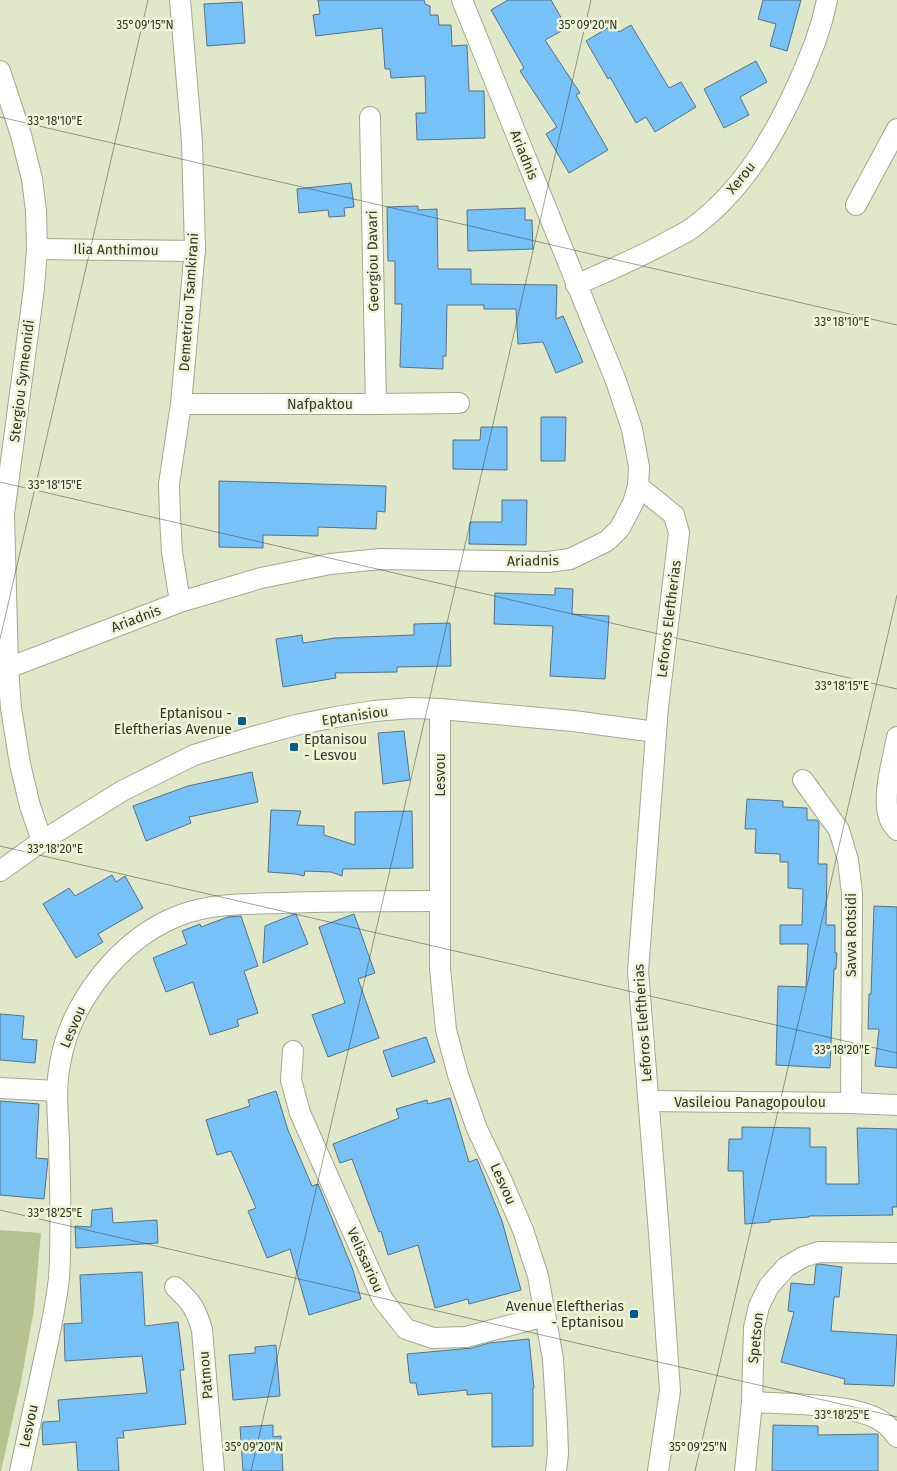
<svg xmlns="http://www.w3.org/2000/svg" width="897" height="1471" viewBox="0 0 897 1471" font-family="'Fira Sans',sans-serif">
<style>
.green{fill:#b6c290}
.building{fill:#77c1f9;stroke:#597184}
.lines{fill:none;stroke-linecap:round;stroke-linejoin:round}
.minor-casing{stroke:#a2aa8d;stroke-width:22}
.minor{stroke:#fff;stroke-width:20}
.ticks{fill:none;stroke:#33362b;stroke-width:1;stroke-opacity:0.45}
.poi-dot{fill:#055c8e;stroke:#edf5d6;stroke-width:2}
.labels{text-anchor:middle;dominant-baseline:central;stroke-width:5;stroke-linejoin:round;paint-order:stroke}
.street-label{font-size:14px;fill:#33362b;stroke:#edf5d6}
.poi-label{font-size:14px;fill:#33362b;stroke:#edf5d6;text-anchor:end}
.ticks-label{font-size:12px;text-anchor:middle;fill:#33362b;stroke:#edf5d6;stroke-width:5;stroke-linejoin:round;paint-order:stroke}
</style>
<rect width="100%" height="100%" fill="#e0e8c9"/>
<!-- green -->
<path class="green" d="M0 1230 41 1233 34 1309 21 1382 1 1471H0Z"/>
<!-- building -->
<g class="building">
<path d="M318 0H424L425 4 430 6V15H438L439 25H451L452 46 467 45 469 91H484L485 138 417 140 416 113H426L425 76 391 78 390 69H385L382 28 316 36 313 15 320 14Z"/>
<path d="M508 0H551L567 28 545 40 580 93 576 95 608 150 569 173 546 134 557 127 520 71 524 68 491 10Z"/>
<path d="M763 0H801L787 51 770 46 776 24 758 19Z"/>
<path d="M242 2 245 43 207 46 204 4Z"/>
<path d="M614 24 619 32 631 25 669 88 681 82 696 107 655 132 646 117 636 123 610 77 608 79 586 41Z"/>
<path d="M756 61 767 82 740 97 749 115 724 128 704 89Z"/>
<path d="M351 183 354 207 344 208 345 216 329 217 328 210 299 213 297 189Z"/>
<path d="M418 206V210L437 209 438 269H471V284L557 285 556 319 563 316 583 362 556 373 543 342 518 344 516 309H484V305H447L446 356H443V369L400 367 402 304H395V261H388L387 207Z"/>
<path d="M525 208V220H532L533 249 468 251 467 210Z"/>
<path d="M541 417H566L565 461H541Z"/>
<path d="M481 427H507V470L453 469V440H480Z"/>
<path d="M219 481 386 486 385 512 377 511 376 529 318 527V536L263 535V548L219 547Z"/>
<path d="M502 500H527L526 545 469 544 470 522H502Z"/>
<path d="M555 588 573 589 572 614 609 616 605 679 550 676 553 626 494 624 495 593 555 595Z"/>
<path d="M450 623 451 666 397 667V672L335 673 336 678 283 687 276 639 302 635 303 643 335 638 414 635V624Z"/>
<path d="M404 731 410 780 383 784 378 733Z"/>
<path d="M252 772 258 802 189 817 191 823 146 841 133 806 188 786Z"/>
<path d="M747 799 783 801V807L807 808V820H817L819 823 818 864H827L826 925H835V953H837L836 969H834L830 1068 776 1065 778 986 806 987 808 944H780V925H802L803 889 788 888V862H780V854L755 853 756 829H745Z"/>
<path d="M271 810 301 811 297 825 324 826V835L355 845V812L412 811 413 868 343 869 342 876 331 872 305 871 304 876 296 874 268 872Z"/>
<path d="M112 875 116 882 125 876 143 908 98 934 103 942 76 958 43 904 69 888 75 896Z"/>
<path d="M874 906 897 907V1068L875 1066 879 1029H868L869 994H871Z"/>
<path d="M296 914 308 944 263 963 265 926 292 915Z"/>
<path d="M354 914 375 973 358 979 379 1038 328 1057 312 1015 345 1003 319 927Z"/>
<path d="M241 916 258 966 244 971 258 1013 237 1020 239 1026 210 1035 193 982 166 992 153 958 187 944 182 931 200 924 201 927 228 917Z"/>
<path d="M0 1014 24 1016 22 1039 37 1040 35 1063 0 1060Z"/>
<path d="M426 1037 435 1062 392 1077 383 1051Z"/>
<path d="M276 1091 288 1130 312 1186 318 1184 353 1270 361 1299 309 1315 290 1249 267 1258 248 1211 256 1208 231 1151 217 1155 206 1120 250 1106 248 1100Z"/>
<path d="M450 1098 469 1162 477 1159 502 1221 521 1290 469 1304 468 1299 435 1308 418 1245 388 1255 381 1231 379 1232 352 1159 340 1163 333 1144 399 1118 396 1109 427 1100 428 1104Z"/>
<path d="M0 1101 39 1104 36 1158 48 1159 44 1199 0 1195Z"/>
<path d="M742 1127 810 1128V1147H826V1184H859L857 1128 897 1129V1207H892L893 1215 809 1216V1217L770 1220V1222L745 1224 743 1171H728L729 1139H742Z"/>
<path d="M112 1208 113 1223 157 1220 158 1243 76 1248 75 1226 91 1227 92 1210Z"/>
<path d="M819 1264 842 1267 839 1297H834L831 1331 897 1335 894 1386 844 1384 845 1379 781 1362 794 1312 788 1311 791 1283 814 1285 816 1265Z"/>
<path d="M142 1272 145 1326 178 1322 184 1370H180L186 1424 123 1431 124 1438H117L119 1471H78L76 1442 43 1445 42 1427 43 1422 60 1421 58 1400 147 1393 142 1356 65 1361 64 1324 82 1323 80 1275Z"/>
<path d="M529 1339 534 1388H533V1446L492 1447V1393L467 1395V1390L418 1395 416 1383H410L407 1354 472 1348 489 1343Z"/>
<path d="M276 1345 280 1396 233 1400 229 1355 255 1353V1347Z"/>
<path d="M273 1425V1437L281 1436 283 1471H243L240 1427Z"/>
<path d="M773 1425 818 1426V1435L878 1434V1471H772Z"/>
</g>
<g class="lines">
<!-- minor casing -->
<g class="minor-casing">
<g id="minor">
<path d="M180 0 192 142 195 249 181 404 169 484 170 516 172 552 180 602"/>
<path d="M0 71 21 135 32 179 36 211 37 249 34 288 4 514 8 668 11 708 20 764 30 806 42 841"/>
<path d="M370 117 376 404"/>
<path d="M856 205 897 129"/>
<path d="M37 249 195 251"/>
<path d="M576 285C607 271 639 258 669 241 677 237 685 233 692 228 743 191 775 135 800 79 812 51 821 30 827 0"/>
<path d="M181 404H376L459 403"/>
<path d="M638 486 674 515 679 533 658 707 638 971 659 1233 670 1391 658 1471"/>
<path d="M8 668 180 602 261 578 330 564 381 559 548 562 570 559 607 541 620 528 633 503 638 486 639 467 632 429 616 381 462 0"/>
<path d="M440 709V968L446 1030 458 1075 477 1129 501 1179 523 1230 538 1276 553 1359 557 1424 558 1454 556 1471"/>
<path d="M897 737C893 760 882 794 889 817 890 822 894 826 897 830"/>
<path d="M803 780 839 830 848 860 852 893 851 1103"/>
<path d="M0 871 42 841 122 791 194 755 249 738 296 725 336 717 374 711 412 708 440 709 573 721 656 732"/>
<path d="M293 1051 291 1080 300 1113 383 1300 406 1329 433 1338 466 1337 545 1316"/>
<path d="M0 1088 57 1091"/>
<path d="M649 1101 851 1103 897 1105"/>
<path d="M175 1287C191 1302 196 1308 202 1330L214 1471"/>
<path d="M752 1402C784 1404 860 1403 884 1423 890 1427 893 1432 897 1437"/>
<path d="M20 1471C28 1434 36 1397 44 1360 50 1333 56 1305 59 1278 62 1232 60 1188 59 1142 58 1116 55 1090 60 1064 70 1002 120 939 178 916 210 903 248 904 282 903 335 901 387 901 440 901"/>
<path d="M745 1471 752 1402 754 1328 759 1306 769 1286 786 1267 803 1257 819 1252 897 1253"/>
</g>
</g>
<!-- minor -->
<use href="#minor" class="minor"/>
</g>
<!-- ticks -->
<path class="ticks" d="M0 117 897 325M0 482 897 689M0 639 148 0M0 846 897 1053M0 1210 897 1417M251 1471 591 0M695 1471 897 595"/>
<!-- markers -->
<g class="poi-dot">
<rect x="237" y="716" width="10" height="10" rx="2.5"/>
<rect x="289" y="742" width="10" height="10" rx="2.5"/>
<rect x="629" y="1309" width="10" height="10" rx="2.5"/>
</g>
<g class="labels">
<!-- street labels -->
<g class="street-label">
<text transform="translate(524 155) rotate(68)">Ariadnis</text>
<text transform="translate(741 178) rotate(-51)">Xerou</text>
<text transform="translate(116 250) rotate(1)">Ilia Anthimou</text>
<text transform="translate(373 261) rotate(-91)">Georgiou Davari</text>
<text transform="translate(189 302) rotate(-86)">Demetriou Tsamkirani</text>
<text transform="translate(22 381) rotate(-83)">Stergiou Symeonidi</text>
<text x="320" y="404">Nafpaktou</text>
<text transform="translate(533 561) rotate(-1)">Ariadnis</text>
<text transform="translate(136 619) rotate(-21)">Ariadnis</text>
<text transform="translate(669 619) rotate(-83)">Leforos Eleftherias</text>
<text transform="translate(355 716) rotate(-8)">Eptanisiou</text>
<text transform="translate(440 775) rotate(-90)">Lesvou</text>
<text transform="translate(851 935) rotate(-90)">Savva Rotsidi</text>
<text transform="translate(643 1023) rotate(-94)">Leforos Eleftherias</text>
<text transform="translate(73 1027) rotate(-67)">Lesvou</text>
<text x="750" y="1102">Vasileiou Panagopoulou</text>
<text transform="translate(503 1184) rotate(66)">Lesvou</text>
<text transform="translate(365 1260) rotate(66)">Velissariou</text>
<text transform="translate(756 1338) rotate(-84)">Spetson</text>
<text transform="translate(206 1375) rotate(-95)">Patmou</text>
<text transform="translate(29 1426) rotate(-78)">Lesvou</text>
</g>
<!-- poi labels -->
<g class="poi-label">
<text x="232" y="713">Eptanisou -<tspan x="232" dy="16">Eleftherias Avenue</tspan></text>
<text x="304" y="739" text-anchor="start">Eptanisou<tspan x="304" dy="16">- Lesvou</tspan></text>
<text x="624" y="1306">Avenue Eleftherias<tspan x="624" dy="16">- Eptanisou</tspan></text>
</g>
</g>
<g class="ticks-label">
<text x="145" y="29">35°09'15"N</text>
<text x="588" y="29">35°09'20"N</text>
<text x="55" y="125">33°18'10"E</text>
<text x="842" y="326">33°18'10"E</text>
<text x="55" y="489">33°18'15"E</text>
<text x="842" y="690">33°18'15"E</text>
<text x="55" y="853">33°18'20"E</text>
<text x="842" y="1054">33°18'20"E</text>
<text x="55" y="1217">33°18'25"E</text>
<text x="842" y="1419">33°18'25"E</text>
<text x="254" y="1451">35°09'20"N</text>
<text x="698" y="1451">35°09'25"N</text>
</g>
</svg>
